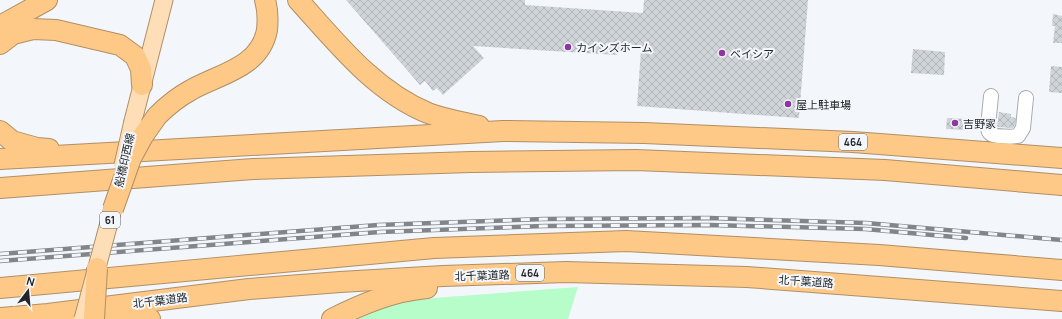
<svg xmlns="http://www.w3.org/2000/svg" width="1062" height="319" viewBox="0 0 1062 319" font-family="Manrope,'Noto Sans JP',sans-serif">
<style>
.park{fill:#b6fdca}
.building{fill:url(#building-cross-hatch)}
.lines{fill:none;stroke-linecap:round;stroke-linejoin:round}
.minor-casing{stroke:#a6abae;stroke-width:16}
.major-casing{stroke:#b18f65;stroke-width:19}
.highway-casing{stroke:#b18f65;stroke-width:22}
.minor{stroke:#fff;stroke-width:14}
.major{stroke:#fedeb7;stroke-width:17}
.highway{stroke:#fec887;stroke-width:20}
.rail-casing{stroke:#838689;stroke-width:4.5}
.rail{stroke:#f3f7fb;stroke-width:3;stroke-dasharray:9;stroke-linecap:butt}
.major-bridge-casing{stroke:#b18f65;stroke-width:19;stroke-linecap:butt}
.highway-bridge-casing{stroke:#b18f65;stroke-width:22;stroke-linecap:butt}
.major-bridge{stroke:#fedeb7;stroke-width:17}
.highway-bridge{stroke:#fec887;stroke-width:20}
.poi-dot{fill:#8d35a1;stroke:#f3f7fb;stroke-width:1.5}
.labels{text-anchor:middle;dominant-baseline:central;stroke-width:4;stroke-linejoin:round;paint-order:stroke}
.shield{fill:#f3f7fb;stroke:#616467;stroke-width:1}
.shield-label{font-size:10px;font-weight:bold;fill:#232527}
.poi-label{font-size:11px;fill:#232527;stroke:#f3f7fb;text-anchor:start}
.street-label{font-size:11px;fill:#232527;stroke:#f3f7fb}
</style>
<defs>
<pattern id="building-cross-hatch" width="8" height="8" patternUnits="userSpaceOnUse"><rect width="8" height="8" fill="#cfd4d8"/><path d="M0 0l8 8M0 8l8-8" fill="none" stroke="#b1b6b9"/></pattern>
</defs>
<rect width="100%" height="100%" fill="#f3f7fb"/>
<!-- park -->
<path class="park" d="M578 287 568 319H355L407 300Z"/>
<!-- building -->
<g class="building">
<path d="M346 0H525V5L643 13 644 0H808L799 118 637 106 641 50 617 49V55L473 46 484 58 443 95 437 88 433 91 425 81 420 85Z"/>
<path d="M1053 14 1062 16V43H1053L1055 26H1052Z"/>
<path d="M913 49 945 52 944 75 911 73Z"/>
<path d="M1051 66 1062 67V93L1049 92Z"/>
<path d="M999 112 1011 114V117L1016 118 1015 125 1013 128 997 127Z"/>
<path d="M947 118 967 119 966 130 946 129Z"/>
</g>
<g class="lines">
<!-- minor casing -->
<g class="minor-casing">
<path id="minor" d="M991 96 988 127C988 130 988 132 991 134 995 137 1013 137 1018 136L1023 128 1026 98"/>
</g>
<!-- major casing -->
<g class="major-casing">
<path id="major" d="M133 121 164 0"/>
</g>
<!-- highway casing -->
<g class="highway-casing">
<g id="highway">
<path d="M298 0C336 42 374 91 428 113 444 119 462 122 479 126"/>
<path d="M0 26 47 0"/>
<path d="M0 44 13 34 33 29 56 30 120 45 135 56 141 69 142 85"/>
<path d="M157 116C168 105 178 97 191 90 219 74 260 68 267 30 268 20 268 10 265 0"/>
<path d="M0 131 12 141 37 148 49 149"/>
<path d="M0 159 503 131 644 133 853 142 1062 158"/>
<path d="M0 188 253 169 471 162 636 160 885 170 1062 185"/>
<path d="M0 288 434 248 626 241 879 255 1062 270"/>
<path d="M111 316 124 315 150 319"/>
<path d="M0 318 48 314 249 289 340 282 443 276 566 272 747 277 1062 301"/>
<path d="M332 319C362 304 393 291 427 288"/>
</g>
</g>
<!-- minor -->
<use href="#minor" class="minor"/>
<!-- major -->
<use href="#major" class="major"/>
<!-- highway -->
<use href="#highway" class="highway"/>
<!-- rail casing -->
<g class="rail-casing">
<g id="rail">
<path d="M0 254 378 225 544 219 709 218 866 223 1062 240"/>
<path d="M0 261 380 232 544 226 710 225 865 229 966 238"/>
</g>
</g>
<!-- rail -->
<use href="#rail" class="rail"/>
<!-- major-bridge casing -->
<g class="major-bridge-casing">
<g id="major-bridge">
<path d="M123 165 133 121"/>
<path d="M83 319 116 197"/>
</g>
</g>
<!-- highway-bridge casing -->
<g class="highway-bridge-casing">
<g id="highway-bridge">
<path d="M113 209 131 158 143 136 157 116"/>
<path d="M94 319 97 268"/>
</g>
</g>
<!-- major-bridge -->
<use href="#major-bridge" class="major-bridge"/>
<!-- highway-bridge -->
<use href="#highway-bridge" class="highway-bridge"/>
</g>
<!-- markers -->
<g class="poi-dot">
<circle cx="568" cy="47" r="4"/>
<circle cx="722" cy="53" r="4"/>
<circle cx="788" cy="104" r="4"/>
<circle cx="955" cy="123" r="4"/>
</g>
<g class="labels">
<!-- shield labels -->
<g class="shield">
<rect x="839" y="134" width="28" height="16" rx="3"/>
<rect x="100" y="212" width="20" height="16" rx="3"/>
<rect x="516" y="265" width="28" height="16" rx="3"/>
</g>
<g class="shield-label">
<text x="853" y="142">464</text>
<text x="110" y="220">61</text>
<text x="530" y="273">464</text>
</g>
<!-- poi labels -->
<g class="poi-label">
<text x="576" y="47">カインズホーム</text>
<text x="730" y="53">ベイシア</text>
<text x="796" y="104">屋上駐車場</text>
<text x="963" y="123">吉野家</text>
</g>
<!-- street labels -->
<g class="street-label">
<text transform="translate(124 160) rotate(-77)">船橋印西線</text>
<text transform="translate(482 275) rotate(-2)">北千葉道路</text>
<text transform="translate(806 281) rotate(4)">北千葉道路</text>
<text transform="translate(160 300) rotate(-7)">北千葉道路</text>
</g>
</g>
<!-- north arrow -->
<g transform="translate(28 291) rotate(16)" stroke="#f3f7fb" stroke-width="3" paint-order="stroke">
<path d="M0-3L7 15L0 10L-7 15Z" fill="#232527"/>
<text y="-6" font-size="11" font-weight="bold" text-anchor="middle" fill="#232527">N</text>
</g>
</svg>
